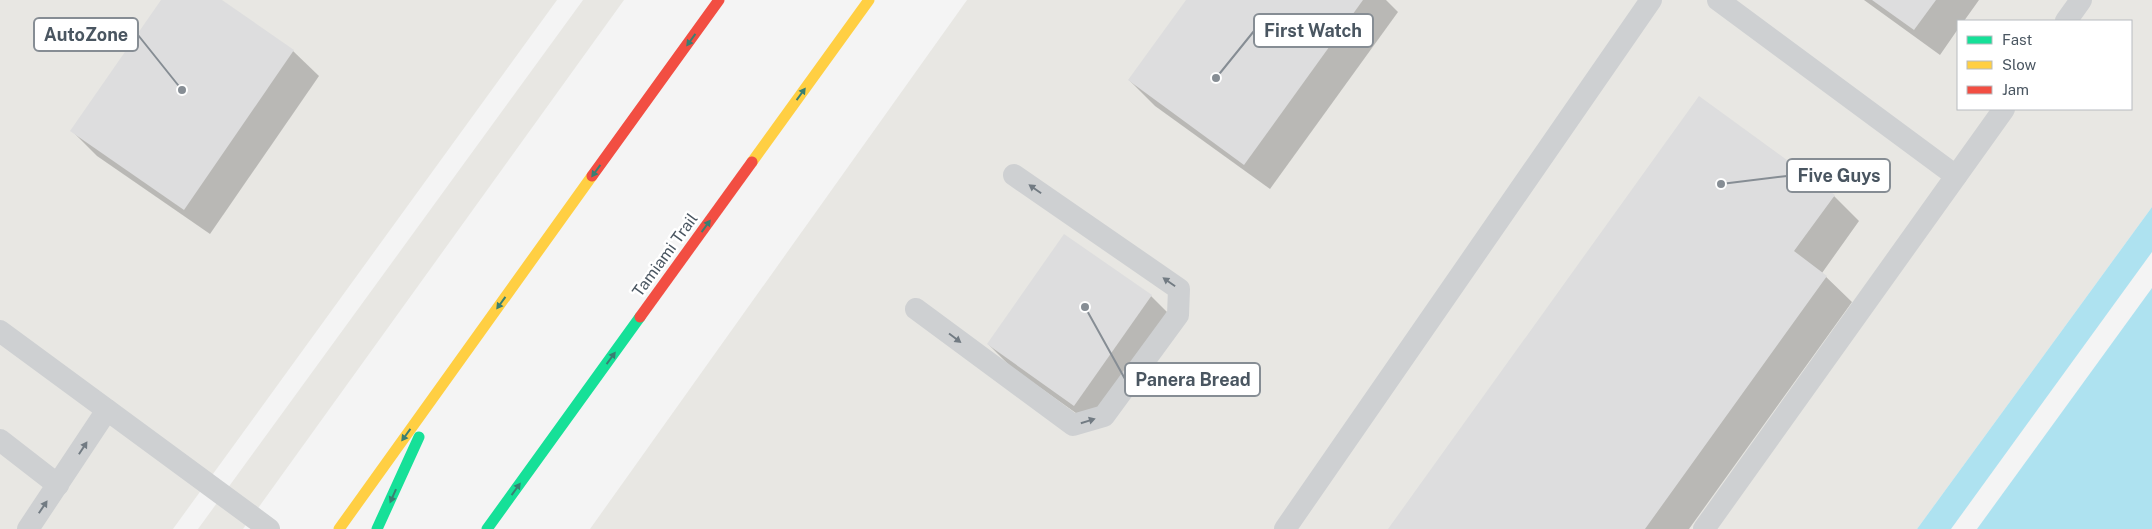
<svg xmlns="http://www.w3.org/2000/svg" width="2152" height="529" viewBox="0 0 2152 529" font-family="'Public Sans',sans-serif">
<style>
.commercial{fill:#e8e7e3;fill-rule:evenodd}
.water{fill:#aee2f0}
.shadow{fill:#0003}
.building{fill:#ddddde}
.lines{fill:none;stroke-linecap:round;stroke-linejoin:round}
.lane{stroke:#ced0d2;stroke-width:22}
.fast{stroke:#16e098;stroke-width:11}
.slow{stroke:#ffcf43;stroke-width:11}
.jam{stroke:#f24e42;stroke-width:11}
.oneway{fill:#3a7f72}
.oneway2{fill:#727b83}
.labels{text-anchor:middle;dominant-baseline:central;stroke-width:5;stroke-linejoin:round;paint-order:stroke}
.street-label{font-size:16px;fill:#4a5661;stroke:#fff}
.leader{fill:none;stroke:#868d94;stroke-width:2}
.callout-dot{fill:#868d94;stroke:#fff;stroke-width:2}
.callout{fill:#fff;stroke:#868d94;stroke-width:2}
.callout-label{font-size:18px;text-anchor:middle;font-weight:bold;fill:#4a5661}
</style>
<rect width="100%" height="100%" fill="#f4f4f4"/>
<!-- commercial -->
<g class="commercial">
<path d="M0 0H557L173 529H0Z"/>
<path d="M583 0H624L243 529H198Z"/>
<path d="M967 0H2152V207L1917 529H590ZM1958 21H2131V109H1958Z"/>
</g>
<!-- water -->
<g class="water">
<path d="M2152 207V252L1951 529H1917Z"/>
<path d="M2152 288V529H1977Z"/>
</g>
<!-- shadow -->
<g class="shadow">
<path d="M162 0H220L293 51 319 76 210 234 97 156 72 131Z"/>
<path d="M1188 0H1386L1398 12 1270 189 1155 106 1129 80Z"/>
<path d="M1864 0H1979L1964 21H1958V29L1940 55Z"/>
<path d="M1834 196 1859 221 1822 273 1852 302 1689 529H1390Z"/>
<path d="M1151 296 1174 319 1097 428 1011 367 988 344Z"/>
</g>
<!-- building -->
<g class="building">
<path d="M161 0H222L294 50 184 210 70 131Z"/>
<path d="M1186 0H1363L1244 165 1128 80Z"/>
<path d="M1872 0H1936L1914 30Z"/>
<path d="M1699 96 1835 195 1794 251 1827 276 1645 529H1388Z"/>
<path d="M1064 234 1152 295 1074 406 987 344Z"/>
</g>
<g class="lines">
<!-- lane -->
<g class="lane">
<path d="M1718 0 1956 176"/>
<path d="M2066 21 2081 0"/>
<path d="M916 309 1073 425 1104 416 1178 315 1179 289 1014 175"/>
<path d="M0 331 269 529"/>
<path d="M0 440 58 485"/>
<path d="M28 529 107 410"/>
<path d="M1285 529 1651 0"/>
<path d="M1704 529 2004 109"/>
</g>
<!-- fast -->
<g class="fast">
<path d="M377 529 419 437"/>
<path d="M487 529 640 317"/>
</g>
<!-- slow -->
<g class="slow">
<path d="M752 162 869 0"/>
<path d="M339 529 592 176"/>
</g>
<!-- jam -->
<g class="jam">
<path d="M592 176 719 0"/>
<path d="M640 317 752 162"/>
</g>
</g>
<!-- one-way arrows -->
<defs><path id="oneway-solid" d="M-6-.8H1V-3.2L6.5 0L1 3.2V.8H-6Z" transform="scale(1.25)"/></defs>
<g class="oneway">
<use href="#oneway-solid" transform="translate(691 40) rotate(126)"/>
<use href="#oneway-solid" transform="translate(801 94) rotate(-54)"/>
<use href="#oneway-solid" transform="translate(596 171) rotate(126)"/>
<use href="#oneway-solid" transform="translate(706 226) rotate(-54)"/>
<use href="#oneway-solid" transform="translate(501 303) rotate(126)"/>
<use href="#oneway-solid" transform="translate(611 358) rotate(-54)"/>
<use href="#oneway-solid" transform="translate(406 435) rotate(126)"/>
<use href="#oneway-solid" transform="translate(516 489) rotate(-54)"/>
<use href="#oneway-solid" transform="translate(393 496) rotate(114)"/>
</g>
<g class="oneway2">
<use href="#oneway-solid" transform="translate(1035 189) rotate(-145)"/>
<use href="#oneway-solid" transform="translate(1169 282) rotate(-145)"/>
<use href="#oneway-solid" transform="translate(955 338) rotate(37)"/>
<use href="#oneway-solid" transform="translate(1088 421) rotate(-17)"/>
<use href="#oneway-solid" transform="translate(83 448) rotate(-57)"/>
<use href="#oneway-solid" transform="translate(43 507) rotate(-56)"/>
</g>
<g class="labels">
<!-- street labels -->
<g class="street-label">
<text transform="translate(665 255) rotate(-54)">Tamiami Trail</text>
</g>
</g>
<!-- callouts -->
<path class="leader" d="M1216 78L1254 31M182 90L138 35M1721 184L1787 176M1085 307L1125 379"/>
<g class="callout-dot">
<circle cx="1216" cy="78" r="5"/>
<circle cx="182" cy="90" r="5"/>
<circle cx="1721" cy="184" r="5"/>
<circle cx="1085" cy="307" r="5"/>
</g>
<g class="callout">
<rect x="1254" y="14" width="119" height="33" rx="5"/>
<rect x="34" y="18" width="104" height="33" rx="5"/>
<rect x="1787" y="159" width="103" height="33" rx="5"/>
<rect x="1125" y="363" width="135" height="33" rx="5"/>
</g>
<g class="callout-label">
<text x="1313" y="37">First Watch</text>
<text x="86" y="41">AutoZone</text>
<text x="1839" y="182">Five Guys</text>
<text x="1193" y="386">Panera Bread</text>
</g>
<!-- legend -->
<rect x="1957" y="20" width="175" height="90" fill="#ffffff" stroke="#b7bbc0"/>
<rect x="1967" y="36" width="25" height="8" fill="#16e098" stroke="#b7bbc0"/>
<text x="2002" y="45" font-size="15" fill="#4a5661">Fast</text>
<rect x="1967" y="61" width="25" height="8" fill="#ffcf43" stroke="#b7bbc0"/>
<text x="2002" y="70" font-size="15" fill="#4a5661">Slow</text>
<rect x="1967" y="86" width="25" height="8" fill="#f24e42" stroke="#b7bbc0"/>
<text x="2002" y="95" font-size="15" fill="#4a5661">Jam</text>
</svg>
